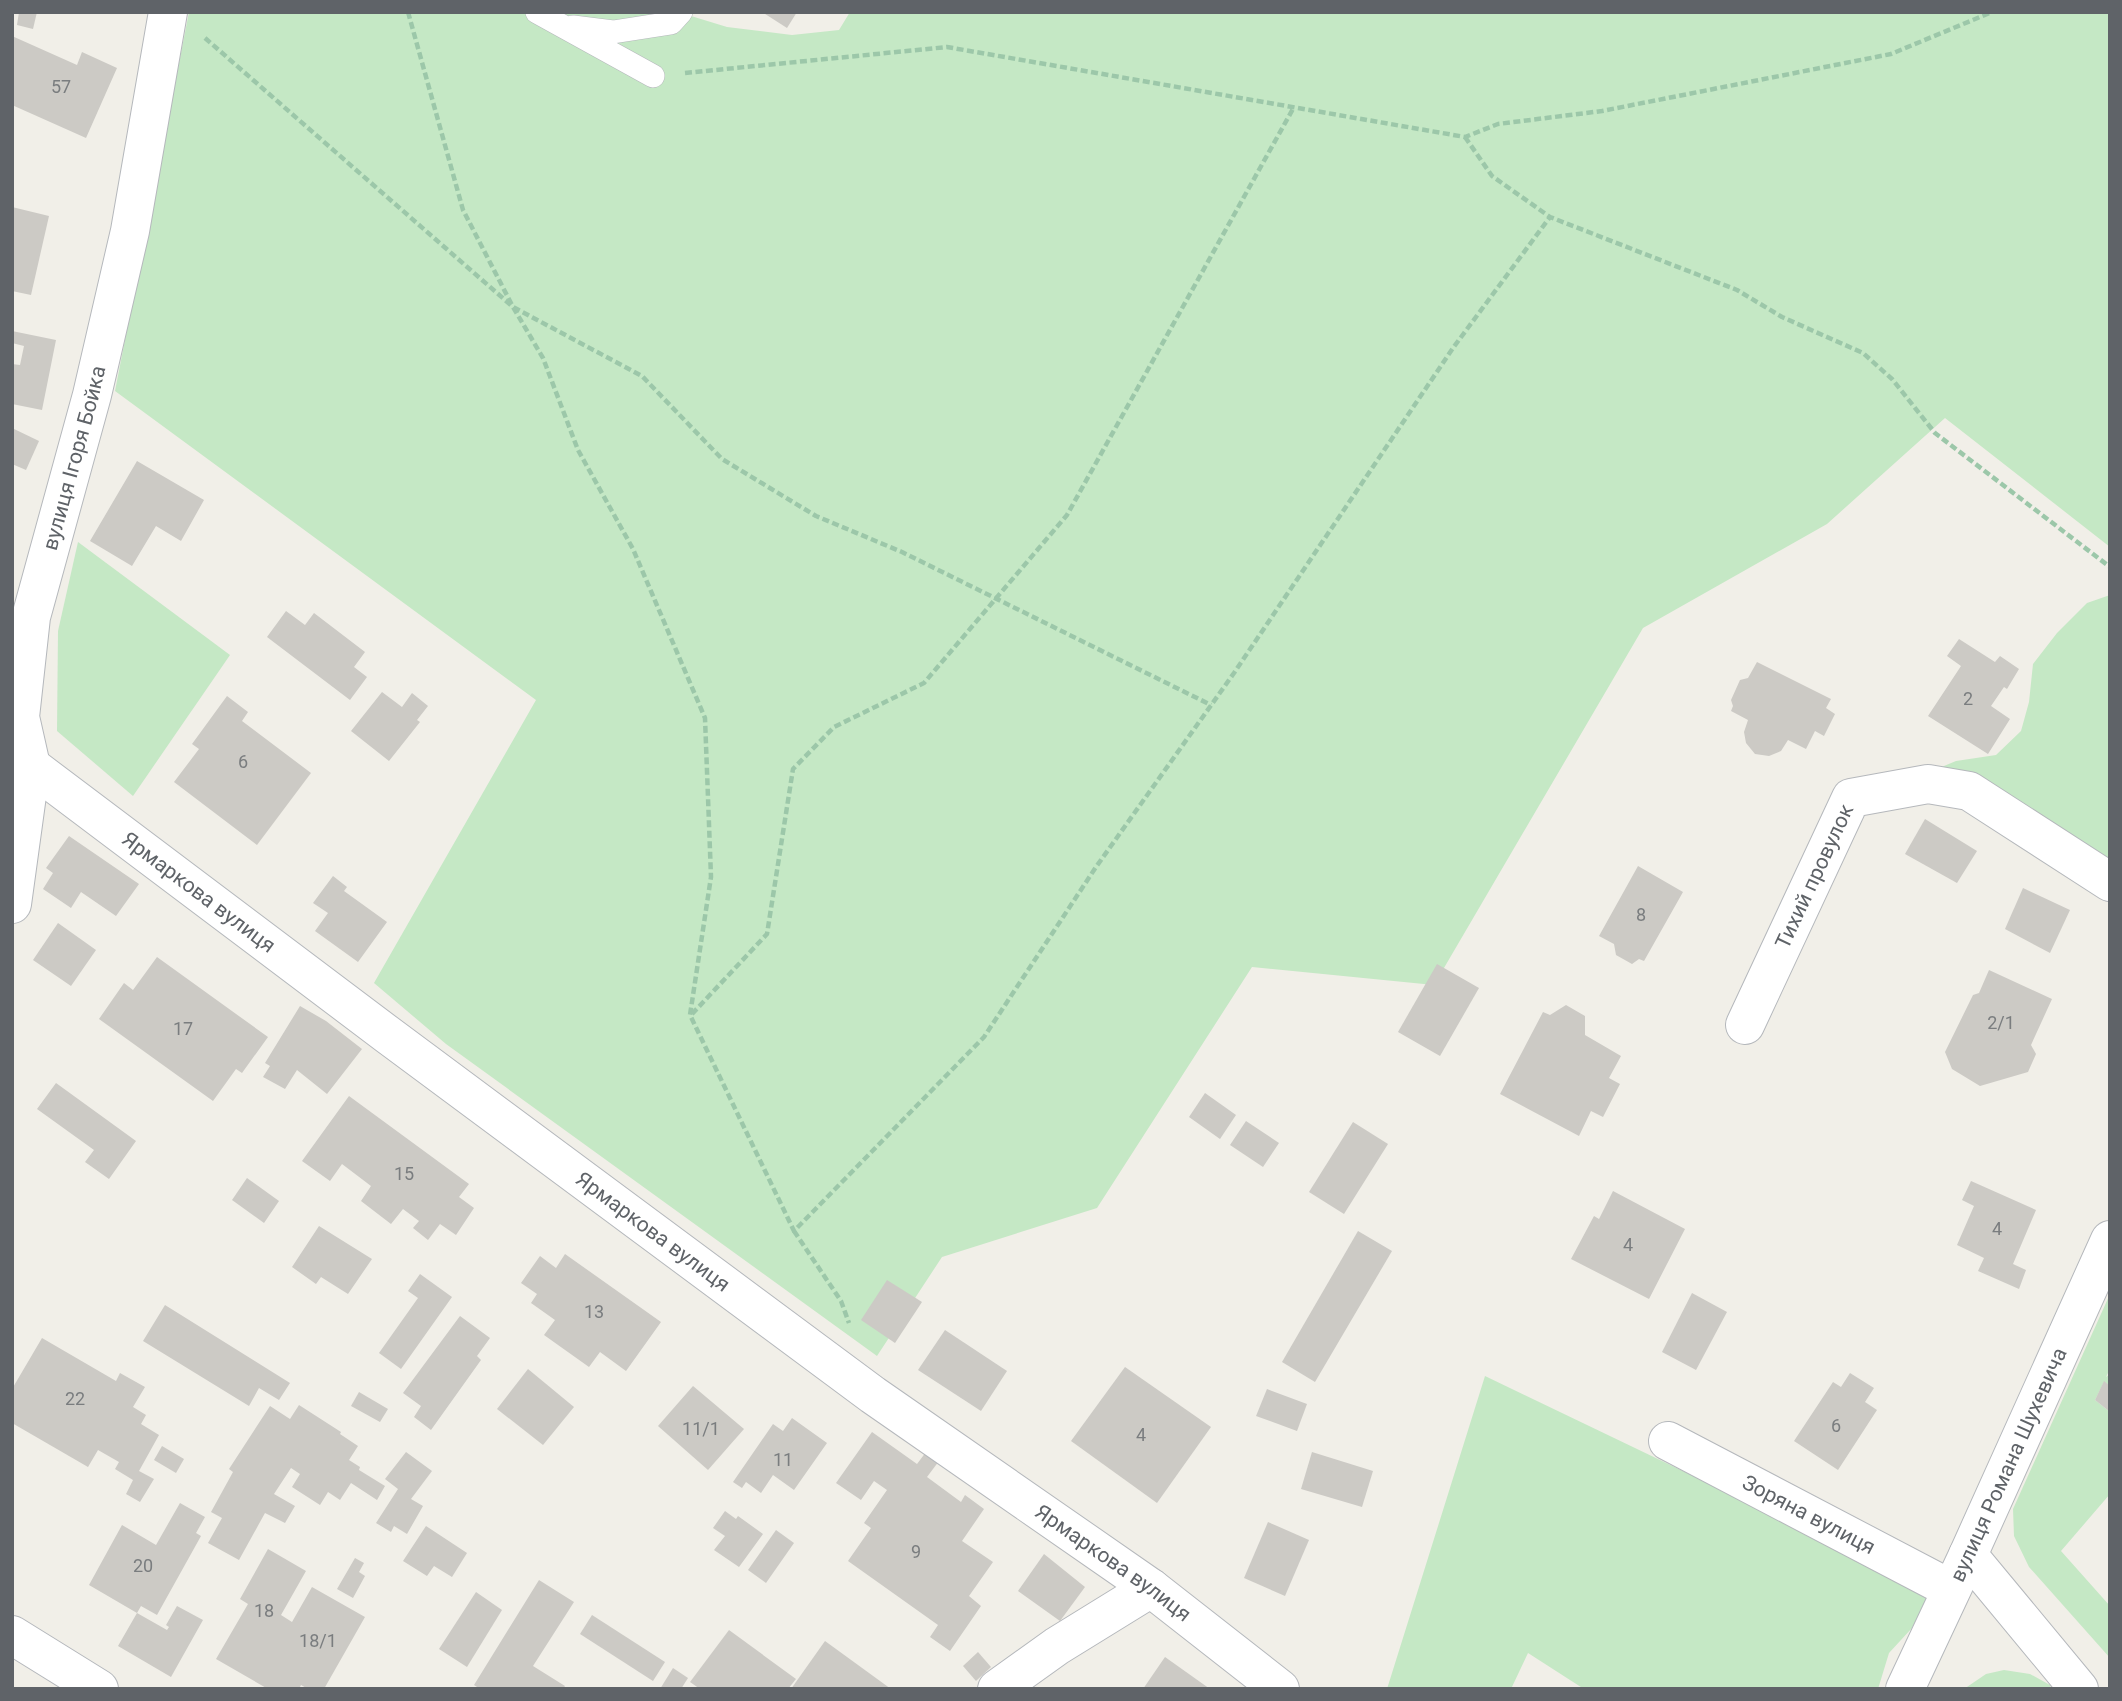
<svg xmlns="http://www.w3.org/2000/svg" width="2122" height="1701" viewBox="0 0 2122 1701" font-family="Roboto,sans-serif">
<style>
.green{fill:#c5e8c5}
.building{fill:#cccac5}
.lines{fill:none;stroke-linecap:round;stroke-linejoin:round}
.lane-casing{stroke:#b5b8bc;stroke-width:24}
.street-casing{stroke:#b5b8bc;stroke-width:40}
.path{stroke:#9cc7a9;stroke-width:4.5;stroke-dasharray:7 3.5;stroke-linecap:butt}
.lane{stroke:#fff;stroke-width:23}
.street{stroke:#fff;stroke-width:38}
.labels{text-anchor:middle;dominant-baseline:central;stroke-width:5;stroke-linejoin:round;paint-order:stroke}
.number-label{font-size:18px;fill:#7a7d7f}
.street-label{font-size:21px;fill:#5f6368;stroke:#fff}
</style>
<rect width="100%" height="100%" fill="#f1efe8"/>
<!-- green -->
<g class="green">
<path d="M189 12H678L727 27 792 35 839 30 850 12H2110V547L1945 418 1827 524 1643 628 1434 985 1252 967 1097 1208 942 1257 877 1356 446 1044 374 983 536 700 115 391Z"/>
<path d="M78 542 230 655 133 796 57 731 58 631Z"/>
<path d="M2110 595V866L1932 771 1956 761 1996 755 2021 731 2029 702 2033 664 2057 633 2087 603Z"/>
<path d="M2110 1294V1369L2106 1377 2110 1374V1386L2104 1382 2095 1400 2110 1412V1494L2061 1551 2110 1606V1658L2029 1567 2014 1536 2013 1509Z"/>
<path d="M1485 1376 1735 1496 1928 1596 1912 1628 1889 1653 1878 1689H1584L1528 1653 1511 1689H1387Z"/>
<path d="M2004 1670 2030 1674 2050 1685 2051 1689H1964L1986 1674Z"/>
</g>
<!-- building -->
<g class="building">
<path d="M19 12H37L33 29 17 25Z"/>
<path d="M762 12H797L787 28Z"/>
<path d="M12 36 77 65 82 52 117 68 86 138 12 105Z"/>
<path d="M12 207 49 216 31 295 12 291Z"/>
<path d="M12 331 56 340 42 410 12 404V364L20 365 24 346 12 343Z"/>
<path d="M12 428 39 441 26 470 12 464Z"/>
<path d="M137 461 204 500 181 541 156 526 132 566 90 541Z"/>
<path d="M286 611 305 625 314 613 365 652 354 667 367 677 350 700 267 637Z"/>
<path d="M1959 639 1995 662 2000 656 2019 669 2007 689 2004 687 1991 706 2010 719 1988 754 1928 716 1961 666 1947 656Z"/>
<path d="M1757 662 1831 699 1826 708 1835 714 1824 736 1815 731 1806 749 1788 740 1781 751 1769 756 1755 754 1746 743 1744 732 1748 720 1731 711 1733 706 1731 700 1740 680 1748 678Z"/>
<path d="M382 692 402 707 412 693 428 706 417 720 420 722 389 761 351 731Z"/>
<path d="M227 696 248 712 242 721 311 773 257 845 174 782 199 749 192 744Z"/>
<path d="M1925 819 1977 851 1957 883 1905 854Z"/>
<path d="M69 836 139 884 116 916 81 892 71 908 43 889 53 873 46 868Z"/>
<path d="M1638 866 1683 892 1644 961 1639 959 1632 964 1616 955 1614 944 1599 936Z"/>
<path d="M333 876 347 887 344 891 387 922 358 962 315 931 328 913 313 903Z"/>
<path d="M2023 888 2070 910 2050 953 2005 929Z"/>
<path d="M58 923 96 950 71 986 33 960Z"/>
<path d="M157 957 268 1037 242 1073 236 1069 213 1101 99 1019 124 983 133 990Z"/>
<path d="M1437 964 1479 988 1440 1056 1398 1032Z"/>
<path d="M1989 970 2052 999 2031 1045 2036 1054 2028 1072 1980 1086 1952 1069 1945 1052 1973 995 1979 993Z"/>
<path d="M1566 1005 1585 1016V1035L1621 1056 1609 1078 1620 1084 1603 1117 1591 1111 1579 1136 1500 1094 1543 1012 1550 1015Z"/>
<path d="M300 1006 326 1021 362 1049 327 1094 297 1070 285 1089 263 1077 270 1066 265 1063Z"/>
<path d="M56 1083 136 1141 109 1179 85 1162 94 1150 37 1109Z"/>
<path d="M1205 1093 1236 1115 1220 1139 1189 1117Z"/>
<path d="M349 1096 469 1184 459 1197 474 1208 456 1235 440 1224 428 1240 413 1228 419 1221 403 1209 391 1224 361 1201 371 1186 342 1164 330 1181 302 1161Z"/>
<path d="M1246 1121 1279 1143 1263 1167 1230 1145Z"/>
<path d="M1353 1122 1388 1144 1344 1214 1309 1192Z"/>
<path d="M247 1178 279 1201 264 1223 232 1200Z"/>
<path d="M1971 1181 2036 1210 2013 1264 2026 1270 2019 1289 1978 1271 1984 1258 1957 1245 1974 1206 1962 1200Z"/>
<path d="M1613 1191 1685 1229 1649 1299 1571 1259 1594 1216 1599 1219Z"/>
<path d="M319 1226 372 1259 348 1294 321 1277 316 1284 292 1267Z"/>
<path d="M1358 1231 1392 1251 1315 1382 1282 1362Z"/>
<path d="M565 1254 661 1322 626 1371 600 1352 589 1367 544 1335 555 1320 531 1303 537 1294 521 1283 540 1256 556 1268Z"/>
<path d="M420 1274 452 1297 401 1369 379 1353 418 1298 408 1291Z"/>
<path d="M887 1280 922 1302 895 1343 861 1320Z"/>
<path d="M1692 1293 1727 1312 1696 1370 1662 1352Z"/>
<path d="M165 1305 290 1383 279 1400 259 1388 249 1406 143 1341Z"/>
<path d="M460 1316 490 1338 477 1356 481 1360 431 1430 414 1417 421 1406 403 1393Z"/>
<path d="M945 1330 1007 1371 981 1411 918 1370Z"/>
<path d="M42 1338 116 1381 120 1373 145 1387 133 1407 146 1415 141 1424 159 1435 139 1471 154 1479 140 1502 126 1494 133 1480 115 1469 119 1462 98 1450 88 1467 12 1423V1389Z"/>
<path d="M1125 1367 1211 1427 1157 1503 1071 1441Z"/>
<path d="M528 1369 574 1407 543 1445 497 1409Z"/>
<path d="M1850 1373 1874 1388 1865 1402 1877 1410 1838 1470 1794 1441 1833 1382 1841 1387Z"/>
<path d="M2104 1381 2110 1386V1412L2095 1400Z"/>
<path d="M693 1386 744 1429 708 1470 658 1426Z"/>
<path d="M1267 1389 1307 1404 1297 1431 1256 1416Z"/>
<path d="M359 1392 388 1409 380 1422 351 1406Z"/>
<path d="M299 1405 341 1432 340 1434 358 1446 349 1460 360 1467 359 1470 385 1486 377 1500 351 1483 340 1500 328 1492 320 1505 292 1487 300 1474 291 1468 274 1494 295 1506 285 1523 265 1513 239 1560 208 1543 222 1518 211 1512 233 1472 229 1469 270 1406 290 1419Z"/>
<path d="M792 1418 827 1443 794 1490 773 1475 761 1493 746 1482 742 1488 733 1482 773 1424 783 1431Z"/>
<path d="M872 1432 917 1464 926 1452 939 1461 927 1477 961 1502 965 1495 984 1509 962 1541 993 1562 969 1596 981 1606 950 1651 930 1637 938 1625 848 1561 871 1528 864 1523 887 1490 874 1481 861 1500 836 1483Z"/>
<path d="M162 1446 184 1459 176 1473 154 1460Z"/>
<path d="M406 1452 432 1471 411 1499 423 1506 407 1534 394 1526 391 1532 376 1523 398 1489 385 1479Z"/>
<path d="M1312 1452 1373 1471 1362 1507 1301 1489Z"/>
<path d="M180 1503 205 1517 196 1533 201 1536 157 1615 141 1606 137 1613 89 1585 122 1525 156 1545Z"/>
<path d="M725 1511 736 1519 738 1516 763 1534 739 1567 714 1550 725 1536 713 1528Z"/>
<path d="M1268 1522 1309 1540 1285 1596 1244 1578Z"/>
<path d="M426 1526 467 1553 452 1577 434 1566 427 1576 403 1561Z"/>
<path d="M776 1530 794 1543 766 1583 748 1570Z"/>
<path d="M268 1549 306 1571 281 1615 292 1622 312 1587 365 1617 324 1689H308L301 1685 299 1689H268L216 1659 248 1604 240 1599Z"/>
<path d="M1044 1554 1085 1587 1060 1621 1018 1591Z"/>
<path d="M355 1558 364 1563 359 1572 365 1576 353 1598 337 1589Z"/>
<path d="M539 1580 574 1602 533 1666 565 1686 563 1689H480L474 1685Z"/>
<path d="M476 1592 502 1610 467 1667 439 1649Z"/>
<path d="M177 1606 203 1620 171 1677 118 1646 137 1613 167 1630 169 1627 166 1625Z"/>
<path d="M592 1615 665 1662 653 1681 580 1634Z"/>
<path d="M729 1630 796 1679 788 1689H700L690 1682Z"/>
<path d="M825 1641 891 1689H791Z"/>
<path d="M978 1652 991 1667 976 1681 963 1666Z"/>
<path d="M1165 1657 1210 1689H1143Z"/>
<path d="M673 1668 688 1678 681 1689H660Z"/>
</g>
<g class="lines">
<!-- lane casing -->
<g class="lane-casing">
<g id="lane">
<path d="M537 12 653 76"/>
<path d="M573 27 613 32 671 23 681 12"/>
</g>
</g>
<!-- street casing -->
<g class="street-casing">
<g id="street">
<path id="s1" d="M31 766 388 1035 873 1395 1151 1588 1280 1689"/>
<path id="s2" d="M12 904 31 766 20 717 31 617 92 395 130 231 168 12"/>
<path id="s3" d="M1745 1025 1851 798 1928 784 1969 791 2110 882"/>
<path id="s4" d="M1668 1441 1939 1583 1950 1592"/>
<path d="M1968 1555 2079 1689"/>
<path d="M12 1635 99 1689"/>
<path d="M997 1689 1057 1646 1151 1588"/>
<path id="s5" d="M1905 1689 1968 1555 2110 1240"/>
</g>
</g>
<!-- path -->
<g class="path">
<path d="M408 12 463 210 513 307 543 358 578 450 633 549 705 718 711 877 690 1015 794 1231 984 1037 1096 867 1234 673 1453 348 1550 217"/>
<path d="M205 38 513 307 642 376 722 459 816 516 902 552 1211 705"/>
<path d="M685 73 947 47 1465 137 1498 124 1602 111 1891 54 1992 12"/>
<path d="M1465 137 1492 176 1550 217 1737 290 1782 317 1863 353 1892 379 1935 433 2110 567"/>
<path d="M692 1014 767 934 793 769 834 727 924 683 1067 515 1294 107"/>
<path d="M794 1231 841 1301 849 1323"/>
</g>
<!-- lane -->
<use href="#lane" class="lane"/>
<!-- street -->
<use href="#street" class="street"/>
</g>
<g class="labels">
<!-- number labels -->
<g class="number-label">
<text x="61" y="86">57</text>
<text x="1968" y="698">2</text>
<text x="243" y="761">6</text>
<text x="1641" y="914">8</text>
<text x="2001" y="1022">2/1</text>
<text x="183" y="1028">17</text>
<text x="404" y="1173">15</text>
<text x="1997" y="1228">4</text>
<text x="1628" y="1244">4</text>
<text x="594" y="1311">13</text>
<text x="75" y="1398">22</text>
<text x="1836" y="1425">6</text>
<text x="701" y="1428">11/1</text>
<text x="1141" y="1434">4</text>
<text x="783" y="1459">11</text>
<text x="916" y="1551">9</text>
<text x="143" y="1565">20</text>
<text x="264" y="1610">18</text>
<text x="318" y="1640">18/1</text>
</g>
<!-- street labels -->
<g class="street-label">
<text stroke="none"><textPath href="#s2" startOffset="455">вулиця Ігоря Бойка</textPath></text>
<text stroke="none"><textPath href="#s3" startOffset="164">Тихий провулок</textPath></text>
<text stroke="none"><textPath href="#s1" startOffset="210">Ярмаркова вулиця</textPath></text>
<text stroke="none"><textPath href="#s1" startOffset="777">Ярмаркова вулиця</textPath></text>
<text stroke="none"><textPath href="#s5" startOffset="247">вулиця Романа Шухевича</textPath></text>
<text stroke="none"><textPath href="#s4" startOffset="159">Зоряна вулиця</textPath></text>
<text stroke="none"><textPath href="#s1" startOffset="1344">Ярмаркова вулиця</textPath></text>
</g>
</g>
<!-- border -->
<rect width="2122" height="1701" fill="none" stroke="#5f6368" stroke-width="28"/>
</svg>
